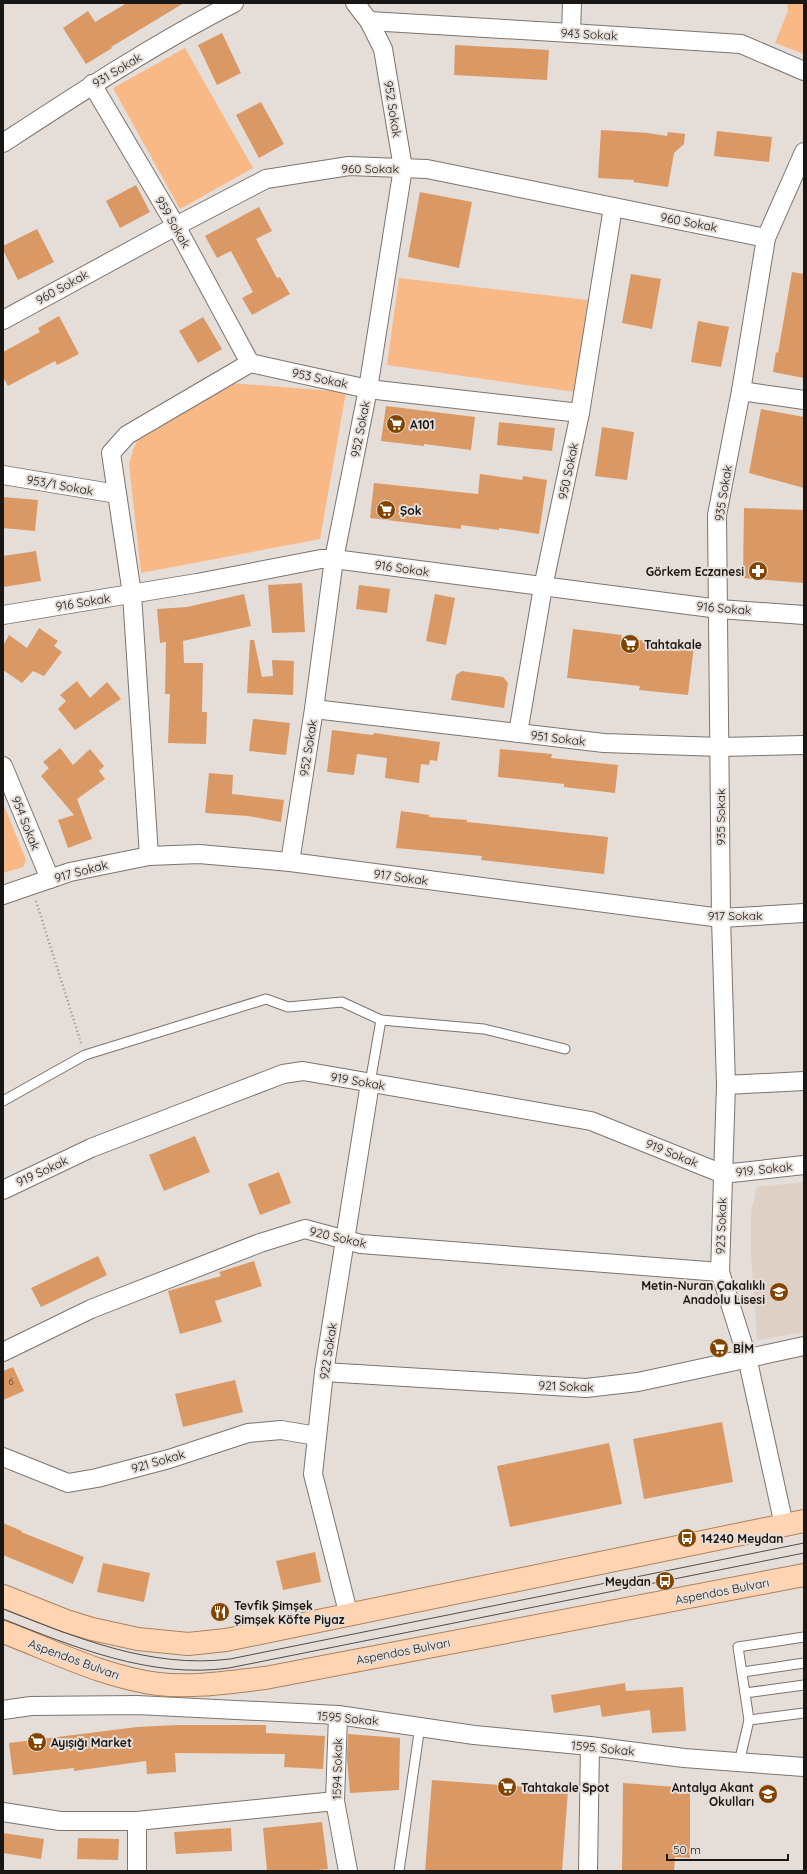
<svg xmlns="http://www.w3.org/2000/svg" width="807" height="1874" viewBox="0 0 807 1874" font-family="Quicksand,sans-serif">
<style>
.built{fill:#ded0c5}
.green{fill:#f9b987}
.building{fill:#da9964}
.lines{fill:none;stroke-linecap:round;stroke-linejoin:round}
.service-casing{stroke:#7b746f;stroke-width:11}
.minor-casing{stroke:#7b746f;stroke-width:20}
.primary-casing{stroke:#ad805b;stroke-width:24}
.path{stroke:#928d89;stroke-width:2.5;stroke-dasharray:1 3;stroke-linecap:butt}
.service{stroke:#fff;stroke-width:9}
.minor{stroke:#fff;stroke-width:18}
.primary{stroke:#fed4b3;stroke-width:22}
.tram{stroke:#504c49;stroke-width:1}
.labels{text-anchor:middle;dominant-baseline:central;stroke-width:4;stroke-linejoin:round;paint-order:stroke}
.number-label{font-size:10px;fill:#493829}
.street-label{font-size:12px;fill:#191715;stroke:#e5ddd8}
.poi-label{font-size:12px;font-weight:bold;fill:#191715;stroke:#e5ddd8;text-anchor:start}
</style>
<rect width="100%" height="100%" fill="#e5ddd8"/>
<!-- built -->
<path class="built" d="M804 1182V1332L757 1340 751 1253V1212L757 1187Z"/>
<!-- green -->
<g class="green">
<path d="M787 3H804V54L775 43 788 11Z"/>
<path d="M185 48 253 168 180 209 113 88Z"/>
<path d="M399 278 588 300 575 392 387 365Z"/>
<path d="M230 383 346 392 320 539 141 573 129 465 133 450 137 441 181 410Z"/>
<path d="M3 803 26 860 23 867 3 873Z"/>
</g>
<!-- building -->
<g class="building">
<path d="M127 3H184L111 47 112 48 86 64 63 28 88 11 95 22Z"/>
<path d="M222 33 241 73 217 85 198 45Z"/>
<path d="M455 45 549 50 547 80 454 75Z"/>
<path d="M261 102 284 144 259 158 236 115Z"/>
<path d="M601 130 648 133 667 136 668 132 685 134 684 144 674 153 668 187 633 182 634 180 598 178Z"/>
<path d="M717 131 772 137 769 162 714 156Z"/>
<path d="M136 185 150 212 120 228 106 201Z"/>
<path d="M420 192 472 202 459 268 408 257Z"/>
<path d="M259 207 272 231 256 239 277 278 280 277 290 294 252 315 242 298 253 292 231 251 217 258 205 236Z"/>
<path d="M37 229 54 262 18 280 3 250V246Z"/>
<path d="M792 272 804 274V378L773 372 776 352 778 353Z"/>
<path d="M631 274 661 279 652 329 622 323Z"/>
<path d="M59 316 79 354 57 365 55 361 8 386 3 377V352L40 332 38 328Z"/>
<path d="M203 317 222 349 198 363 179 331Z"/>
<path d="M698 321 729 327 721 367 691 362Z"/>
<path d="M386 406 475 417 471 450 424 444V446L381 441Z"/>
<path d="M761 409 804 417V488L749 473Z"/>
<path d="M499 422 555 428 552 451 497 445Z"/>
<path d="M602 427 634 432 627 480 595 476Z"/>
<path d="M480 474 522 480 523 476 547 480 539 534 499 528V530L461 525V529L370 518 374 483 478 494Z"/>
<path d="M3 497 38 500 35 531 3 528Z"/>
<path d="M744 508 804 510V583L743 578Z"/>
<path d="M36 551 41 581 3 587V556Z"/>
<path d="M302 583 305 632 272 633 268 585Z"/>
<path d="M359 585 390 589 387 613 356 609Z"/>
<path d="M244 594 251 626 183 641 184 663H203L202 712H207L206 744 168 743 170 694H165L166 642 160 643 157 609 187 607Z"/>
<path d="M435 594 455 598 446 645 426 641Z"/>
<path d="M39 628 58 641 54 646 62 652 44 676 33 671 22 683 3 670V646L9 635 27 648Z"/>
<path d="M573 629 622 635 621 638 694 646 688 695 639 690 640 686 567 678Z"/>
<path d="M250 640H254L262 677 273 676 272 660 294 661 293 695 247 693Z"/>
<path d="M462 671 503 677 508 683 504 708 451 700 456 675Z"/>
<path d="M77 681 90 698 107 682 121 699 75 730 58 709 66 701 60 695Z"/>
<path d="M253 719 290 723 286 755 249 751Z"/>
<path d="M332 730 373 735 374 733 440 742 437 761 430 760 429 765 421 764 419 783 385 778 387 758 357 754 354 775 327 772Z"/>
<path d="M60 748 73 765 90 749 104 766 99 771 105 779 77 799 92 839 68 848 58 820 74 815 41 776 49 768 43 762Z"/>
<path d="M500 749 552 754 551 758 618 765 615 793 564 787V784L498 777Z"/>
<path d="M209 773 233 775 232 794 284 800 281 822 248 816 205 813Z"/>
<path d="M401 811 429 815V817L467 820V822L608 837 604 874 481 860 482 856 396 848Z"/>
<path d="M195 1136 210 1172 164 1191 149 1155Z"/>
<path d="M279 1172 291 1203 260 1215 248 1184Z"/>
<path d="M98 1256 107 1275 41 1307 31 1288Z"/>
<path d="M254 1261 262 1286 215 1301 222 1322 180 1334 168 1291 221 1276 219 1272Z"/>
<path d="M13 1367 24 1391 3 1400V1371Z"/>
<path d="M235 1380 243 1412 183 1427 175 1394Z"/>
<path d="M722 1422 733 1482 644 1499 633 1439Z"/>
<path d="M609 1443 622 1504 510 1527 497 1466Z"/>
<path d="M3 1523 22 1531 21 1532 84 1557 73 1584 3 1555Z"/>
<path d="M315 1552 321 1582 283 1590 276 1561Z"/>
<path d="M103 1563 150 1573 144 1602 97 1592Z"/>
<path d="M625 1683 626 1691 683 1687 686 1731 652 1733 650 1710 602 1717 600 1705 554 1713 551 1695Z"/>
<path d="M178 1725H266V1733L325 1736 323 1769 284 1767 285 1754 175 1753 176 1772 147 1774 146 1761 74 1771V1768L13 1775 9 1743 137 1727Z"/>
<path d="M348 1734 400 1738 399 1790 350 1793 347 1758Z"/>
<path d="M432 1780 568 1790 562 1871H425Z"/>
<path d="M623 1783 690 1788V1858L675 1857 674 1871H622Z"/>
<path d="M322 1822 328 1869 307 1871H267L263 1828Z"/>
<path d="M231 1828 232 1851 176 1854 174 1832Z"/>
<path d="M3 1833 44 1839 41 1859 3 1853Z"/>
<path d="M78 1838 119 1839 118 1860 77 1859Z"/>
</g>
<g class="lines">
<!-- service casing -->
<g class="service-casing">
<g id="service">
<path d="M370 1083 381 1020"/>
<path d="M3 1101 85 1055 266 999 288 1007 342 1002 381 1020 484 1029 565 1049"/>
<path d="M743 1672 804 1663"/>
<path d="M745 1693 804 1685"/>
<path d="M749 1720 804 1713"/>
<path d="M739 1763 749 1720 738 1647 804 1637"/>
<path d="M399 1871 420 1726"/>
</g>
</g>
<!-- minor casing -->
<g class="minor-casing">
<g id="minor">
<path d="M369 21 571 33 741 44 804 71"/>
<path d="M571 33 572 3"/>
<path d="M92 84 176 226 250 363"/>
<path d="M3 143C78 94 154 44 234 3"/>
<path d="M3 320 176 226 266 179 349 166 427 169 766 238"/>
<path d="M741 391 804 400"/>
<path d="M3 475 117 494"/>
<path d="M3 615 197 583 321 559H334L719 609 804 615"/>
<path d="M314 709 604 743 720 747 804 745"/>
<path d="M518 733 543 587 580 413 613 207"/>
<path d="M3 766 50 879"/>
<path d="M149 856 132 594 111 453 127 435 250 363 368 389 580 413"/>
<path d="M290 862 314 709 334 559 368 389 403 168 383 49 369 21 355 3"/>
<path d="M3 895 70 872 149 856 199 854 290 862 721 918 804 913"/>
<path d="M726 1085 804 1081"/>
<path d="M3 1190 91 1148 283 1074 303 1071 591 1121 723 1174 804 1165"/>
<path d="M3 1352 91 1309 260 1243 305 1229 361 1244 720 1272"/>
<path d="M324 1372 586 1388 638 1382 804 1346"/>
<path d="M3 1457 68 1483 97 1478 169 1459 248 1433 281 1430 317 1436"/>
<path d="M784 1525 747 1357 720 1272 726 1085 721 918 717 515 741 391 766 238 804 152"/>
<path d="M349 1616 313 1474 324 1372 370 1083"/>
<path d="M3 1710 31 1706 137 1705 338 1715 474 1735 590 1746 684 1758 804 1767"/>
<path d="M338 1715 335 1801 348 1871"/>
<path d="M3 1812 60 1821H137L335 1801"/>
<path d="M137 1871V1821"/>
<path d="M588 1871 590 1746"/>
</g>
</g>
<!-- primary casing -->
<g class="primary-casing">
<g id="primary">
<path d="M3 1596 66 1621 92 1629 138 1639 188 1644 226 1640 804 1521"/>
<path d="M3 1632C54 1651 103 1677 158 1684 194 1688 230 1682 265 1678L804 1575"/>
</g>
</g>
<!-- path -->
<path class="path" d="M36 901 81 1043"/>
<!-- service -->
<use href="#service" class="service"/>
<!-- minor -->
<use href="#minor" class="minor"/>
<!-- primary -->
<use href="#primary" class="primary"/>
<!-- tram -->
<g class="tram">
<path d="M3 1609C75 1637 150 1669 230 1659L804 1543"/>
<path d="M3 1619C74 1647 151 1679 229 1668L804 1553"/>
</g>
</g>
<!-- icons -->
<defs>
<g id="supermarket-disc" transform="scale(1)"><circle r="9.5" fill="#824500" stroke="#e5ddd8"/><path d="M-6-5.5h2.5l.6 2H6L4.5 2H-2.5L-4.4-4H-6ZM-1.5 3.2a1.3 1.3 0 1 0 .1 0ZM3 3.2a1.3 1.3 0 1 0 .1 0Z" fill="#fff"/></g>
<g id="pharmacy-disc" transform="scale(1)"><circle r="9.5" fill="#824500" stroke="#e5ddd8"/><path d="M-2-6h4v4h4v4h-4v4h-4v-4h-4v-4h4Z" fill="#fff"/></g>
<g id="school-disc" transform="scale(1)"><circle r="9.5" fill="#824500" stroke="#e5ddd8"/><path d="M0-5L7-2L0 1L-7-2ZM-4 1L0 2.5L4 1V4Q0 6-4 4Z" fill="#fff"/></g>
<g id="bus-disc" transform="scale(1)"><circle r="9.5" fill="#824500" stroke="#e5ddd8"/><path d="M-5-6H5V4H4V6H2V4H-2V6H-4V4H-5ZM-3.5-4V0h7V-4ZM-3.5 1.2v1.5H-2V1.2ZM2 1.2v1.5H3.5V1.2Z" fill="#fff"/></g>
<g id="restaurant-disc" transform="scale(1)"><circle r="9.5" fill="#824500" stroke="#e5ddd8"/><path d="M-5-6h1v4h1v-4h1v4h1v-4h1v5L-1.5 .5V6h-2V.5L-5-1ZM5-6V6H3V1.5H1.5Q1.5-4 5-6Z" fill="#fff"/></g>
</defs>
<g fill-rule="evenodd">
<use href="#supermarket-disc" x="396" y="424"/>
<use href="#supermarket-disc" x="386" y="510"/>
<use href="#pharmacy-disc" x="758" y="571"/>
<use href="#supermarket-disc" x="630" y="644"/>
<use href="#school-disc" x="779" y="1292"/>
<use href="#supermarket-disc" x="719" y="1348"/>
<use href="#bus-disc" x="687" y="1538"/>
<use href="#bus-disc" x="665" y="1581"/>
<use href="#restaurant-disc" x="220" y="1612"/>
<use href="#supermarket-disc" x="37" y="1742"/>
<use href="#supermarket-disc" x="507" y="1787"/>
<use href="#school-disc" x="768" y="1794"/>
</g>
<g class="labels">
<!-- number labels -->
<g class="number-label">
<text x="11" y="1381">6</text>
</g>
<!-- street labels -->
<g class="street-label">
<text transform="translate(589 34) rotate(3)">943 Sokak</text>
<text transform="translate(117 70) rotate(-31)">931 Sokak</text>
<text transform="translate(393 109) rotate(81)">952 Sokak</text>
<text x="370" y="168">960 Sokak</text>
<text transform="translate(173 222) rotate(60)">959 Sokak</text>
<text transform="translate(689 222) rotate(11)">960 Sokak</text>
<text transform="translate(62 287) rotate(-29)">960 Sokak</text>
<text transform="translate(320 378) rotate(12)">953 Sokak</text>
<text transform="translate(360 429) rotate(-79)">952 Sokak</text>
<text transform="translate(568 471) rotate(-78)">950 Sokak</text>
<text transform="translate(60 485) rotate(10)">953/1 Sokak</text>
<text transform="translate(723 493) rotate(-81)">935 Sokak</text>
<text transform="translate(402 568) rotate(8)">916 Sokak</text>
<text transform="translate(83 602) rotate(-9)">916 Sokak</text>
<text transform="translate(724 608) rotate(5)">916 Sokak</text>
<text transform="translate(558 738) rotate(7)">951 Sokak</text>
<text transform="translate(308 748) rotate(-81)">952 Sokak</text>
<text transform="translate(720 817) rotate(-90)">935 Sokak</text>
<text transform="translate(26 823) rotate(68)">954 Sokak</text>
<text transform="translate(81 871) rotate(-15)">917 Sokak</text>
<text transform="translate(401 877) rotate(8)">917 Sokak</text>
<text x="735" y="915">917 Sokak</text>
<text transform="translate(358 1081) rotate(10)">919 Sokak</text>
<text transform="translate(672 1153) rotate(22)">919 Sokak</text>
<text transform="translate(764 1169) rotate(-6)">919. Sokak</text>
<text transform="translate(42 1171) rotate(-25)">919 Sokak</text>
<text transform="translate(721 1226) rotate(-88)">923 Sokak</text>
<text transform="translate(338 1237) rotate(13)">920 Sokak</text>
<text transform="translate(328 1351) rotate(-81)">922 Sokak</text>
<text transform="translate(566 1386) rotate(2)">921 Sokak</text>
<text transform="translate(158 1461) rotate(-16)">921 Sokak</text>
<text transform="translate(722 1591) rotate(-11)">Aspendos Bulvarı</text>
<text transform="translate(403 1651) rotate(-11)">Aspendos Bulvarı</text>
<text transform="translate(74 1659) rotate(20)">Aspendos Bulvarı</text>
<text transform="translate(348 1718) rotate(5)">1595 Sokak</text>
<text transform="translate(603 1748) rotate(6)">1595. Sokak</text>
<text transform="translate(337 1769) rotate(-89)">1594 Sokak</text>
</g>
<!-- poi labels -->
<g class="poi-label">
<text x="410" y="424">A101</text>
<text x="400" y="510">Şok</text>
<text x="744" y="571" text-anchor="end">Görkem Eczanesi</text>
<text x="644" y="644">Tahtakale</text>
<text x="765" y="1285" text-anchor="end">Metin-Nuran Çakalıklı<tspan x="765" dy="14">Anadolu Lisesi</tspan></text>
<text x="733" y="1348">BİM</text>
<text x="701" y="1538">14240 Meydan</text>
<text x="651" y="1581" text-anchor="end">Meydan</text>
<text x="234" y="1605">Tevfik Şimşek<tspan x="234" dy="14">Şimşek Köfte Piyaz</tspan></text>
<text x="51" y="1742">Ayışığı Market</text>
<text x="521" y="1787">Tahtakale Spot</text>
<text x="754" y="1787" text-anchor="end">Antalya Akant<tspan x="754" dy="14">Okulları</tspan></text>
</g>
</g>
<!-- border -->
<rect width="807" height="1874" fill="none" stroke="#191715" stroke-width="8"/>
<!-- scale -->
<path d="M667 1854v6h121v-6" fill="none" stroke="#191715" stroke-width="2"/>
<text x="673" y="1854" font-size="12" fill="#191715" stroke="#e5ddd8" stroke-width="3" paint-order="stroke">50 m</text>
</svg>
